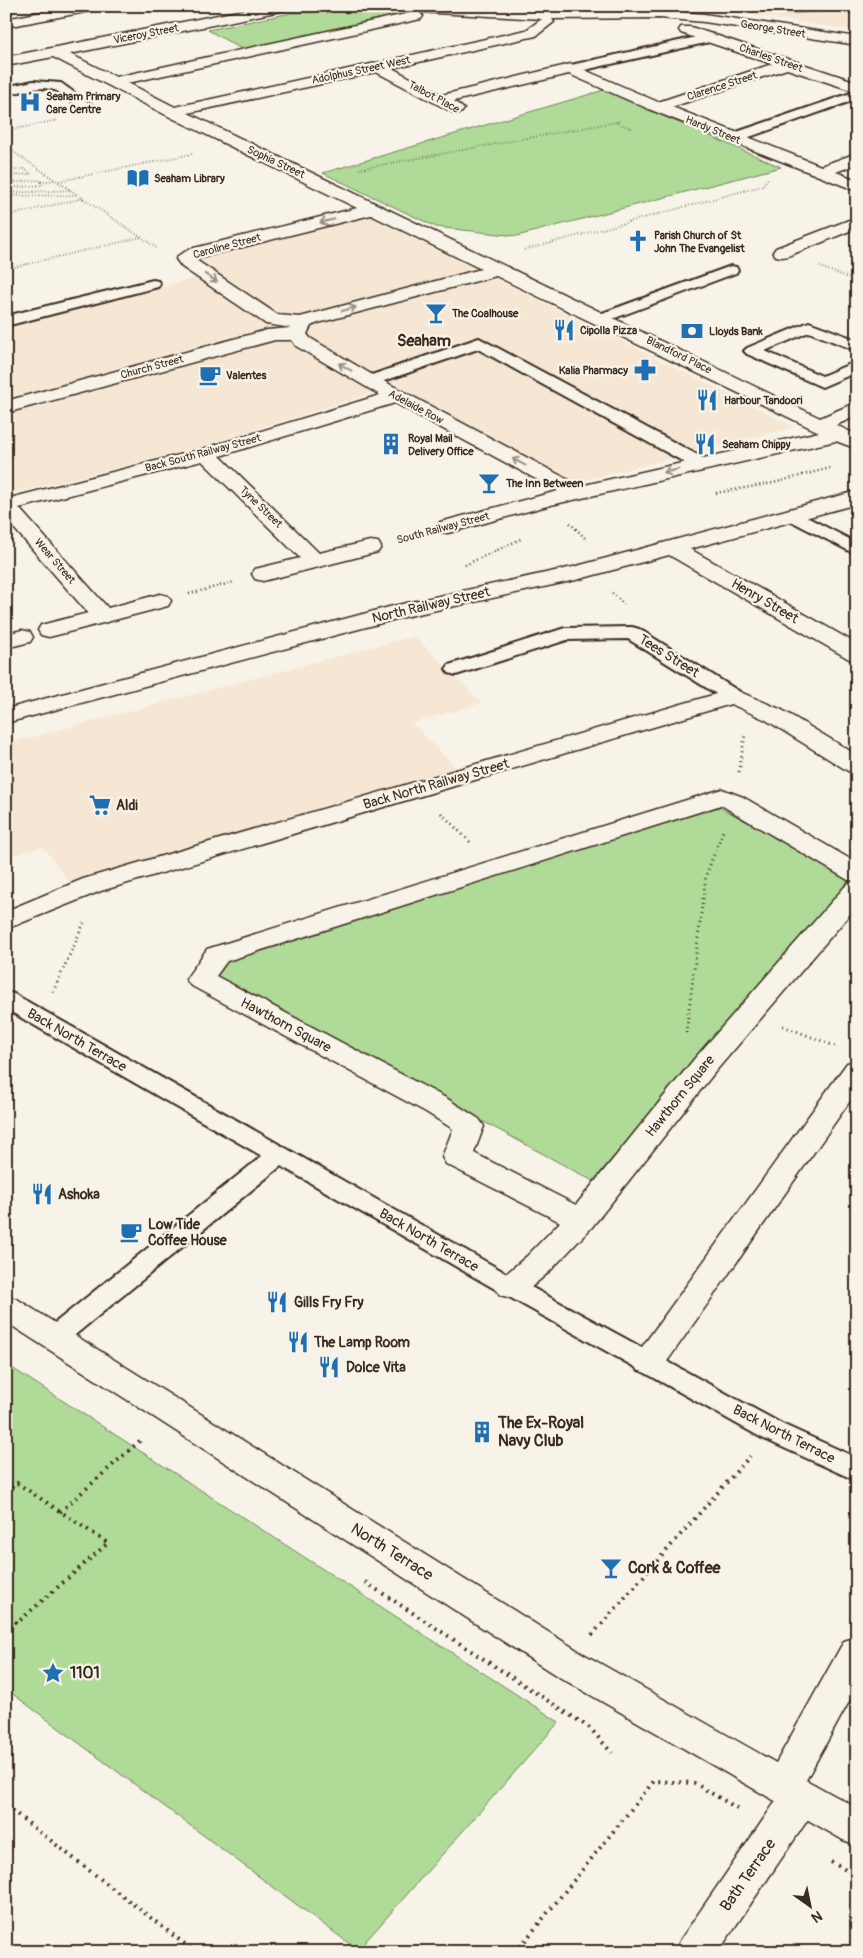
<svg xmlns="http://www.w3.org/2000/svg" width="863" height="1958" viewBox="0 0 863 1958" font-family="Pangolin,sans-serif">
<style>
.built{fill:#f6e7d4}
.green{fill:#afda98;stroke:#75825b}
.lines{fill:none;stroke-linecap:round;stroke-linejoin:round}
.lane-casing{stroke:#3b2a1e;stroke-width:4}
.street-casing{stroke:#3b2a1e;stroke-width:3}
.secondary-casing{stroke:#3b2a1e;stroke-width:3}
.path-far3{stroke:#3b2a1e;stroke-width:2;stroke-dasharray:0.5 2.5;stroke-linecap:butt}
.path-far2{stroke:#3b2a1e;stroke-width:2.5;stroke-dasharray:1 3;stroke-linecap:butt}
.path-far1{stroke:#3b2a1e;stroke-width:3;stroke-dasharray:1 4;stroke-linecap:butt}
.path{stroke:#3b2a1e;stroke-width:4;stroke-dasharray:2 5;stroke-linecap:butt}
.lane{fill:#f7f3e8;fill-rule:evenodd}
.street{fill:#f7f3e8;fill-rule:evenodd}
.secondary{fill:#f7f3e8;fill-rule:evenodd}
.oneway{stroke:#998e83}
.labels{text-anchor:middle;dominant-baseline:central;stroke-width:4.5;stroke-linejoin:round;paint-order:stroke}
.far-street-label{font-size:11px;fill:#3b2a1e;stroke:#f7f3e8}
.far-poi-label{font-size:11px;font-weight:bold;fill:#3b2a1e;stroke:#f7f3e8;text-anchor:start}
.street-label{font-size:14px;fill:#3b2a1e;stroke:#f7f3e8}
.poi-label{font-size:14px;font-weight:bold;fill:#3b2a1e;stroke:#f7f3e8;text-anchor:start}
.far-district-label{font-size:16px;font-weight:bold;fill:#3b2a1e;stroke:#f7f3e8}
.near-poi-label{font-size:16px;font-weight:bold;fill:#3b2a1e;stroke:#f7f3e8;text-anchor:start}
.near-street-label{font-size:16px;fill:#3b2a1e;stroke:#f7f3e8}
</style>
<rect width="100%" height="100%" fill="#f7f3e8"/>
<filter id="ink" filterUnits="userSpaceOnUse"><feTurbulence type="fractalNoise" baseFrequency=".02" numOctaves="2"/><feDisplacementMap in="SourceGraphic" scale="10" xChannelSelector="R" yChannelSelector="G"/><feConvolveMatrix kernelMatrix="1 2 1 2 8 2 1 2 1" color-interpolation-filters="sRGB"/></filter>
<g filter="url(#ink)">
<!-- built -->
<g class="built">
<path d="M654 6H857V31L708 8Z"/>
<path d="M365 214 795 427 574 483 395 386 194 449 6 495V327L214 273 189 257Z"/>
<path d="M414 636 482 703 412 723 460 772 72 886 43 847 6 857V744Z"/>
</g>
<!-- green -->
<g class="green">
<path d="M329 11 398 15 243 50 208 30 291 13Z"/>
<path d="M604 90 781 167 517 236 436 227 323 173Z"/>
<path d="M719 807 852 877 593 1181 211 974 219 959Z"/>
<path d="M6 1364 559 1722 358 1950 6 1689Z"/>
</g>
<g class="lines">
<!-- lane casing -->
<g class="lane-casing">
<g id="lane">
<path d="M777 6H857V12L831 10 782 12 778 10Z"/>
<path d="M710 34 714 35 716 38 714 41 571 73 565 69 571 65Z"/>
<path d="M33 81 61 83 93 106 92 109C77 112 67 94 54 90 39 85 21 92 6 95V87Z"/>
<path d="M857 91V99L738 141 733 142 726 138 728 135Z"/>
<path d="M731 266 736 267 738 270 736 273 607 321H597L594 318 597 315Z"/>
<path d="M153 280 158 281 160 284 158 287 6 326V316Z"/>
<path d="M809 322 857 340V351L809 332 765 351 822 376 857 361V372L822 387 747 354 744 351 747 348Z"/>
<path d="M479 338 707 460 709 464 707 468H695L478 349 375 384H363L361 381 363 378Z"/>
<path d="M793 510 857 543V555L787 519 784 515 787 511Z"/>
<path d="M632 627 639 629 740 692 743 696 740 700 733 702 726 700 628 639 567 640 456 675 449 673 446 669 449 665 565 628Z"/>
<path d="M6 992 14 994 520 1281 782 1424 857 1458V1481L762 1438 502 1293 281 1166 64 1344 55 1347 46 1344 42 1337 46 1330 262 1156 6 1009Z"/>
</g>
</g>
<!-- street casing -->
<g class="street-casing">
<g id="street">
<path d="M72 6H103L96 10 6 27V19Z"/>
<path d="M263 6H293L286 10 70 54 116 77 415 12 386 10 379 6H467L545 11 660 10 704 14 857 37V45L704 22 660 18 552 19 554 22 536 36 392 68 442 95 571 64 658 102 772 64 681 33 679 30 681 27H691L857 82V92L787 69 672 107 821 166 857 153V164L836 172 857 180V191L651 110 569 74 454 101 464 109 462 112 456 114 376 72 188 113 820 418 857 402V416L836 425 857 435V449L836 441 551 505 448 533 440 532 437 527 440 522 558 491 395 403 220 456 319 553 370 541 378 542 381 547 378 552 263 581 255 579 252 574 255 569 300 558 202 461 19 508 108 608 160 594 168 596 171 601 168 606 57 635 49 637 41 635 38 630 41 625 88 613 6 519V499L199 450 380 395 296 346 292 340H275L6 413V401L267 330 291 328 266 324 182 267 176 259 179 255 190 249 357 208 166 115 53 57 6 66V57ZM418 12 542 19 526 30 175 107 128 83 421 19 423 16ZM371 215 481 269 300 317 278 315 196 260 202 257ZM496 276 819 432 580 486 376 377 310 338 307 334 311 326 318 323Z"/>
<path d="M857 217V228L788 256 782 257 776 256 773 252 776 248Z"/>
<path d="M857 491V504L690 549 857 644V661L849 659 669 555 576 580 404 617 6 723V709L393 606 573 567Z"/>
<path d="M22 630 30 632 33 637 30 642 6 648V634Z"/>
<path d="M733 689 782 710 857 755V773L848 771 766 720 731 704 101 891 6 929V911L83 879Z"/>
<path d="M722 789 743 797 857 863V906L715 1072 592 1227 549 1272 522 1295 511 1298 500 1295 495 1287 500 1279 527 1256 560 1222 446 1164 442 1157 453 1129 426 1112 190 985 186 979 207 949ZM721 805 848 880 856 881 848 883 695 1058 576 1205 474 1153 484 1126 479 1119 446 1098 216 976 227 961Z"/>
<path d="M857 1061V1091L661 1370 649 1374 637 1370 633 1362 637 1354 847 1063Z"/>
<path d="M801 1780 815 1785 820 1797 815 1809 718 1952H675L681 1939 787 1785Z"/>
</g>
</g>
<!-- secondary casing -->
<g class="secondary-casing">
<path id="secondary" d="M6 1296 17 1299 580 1652 776 1763 844 1641 857 1637V1687L806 1780 857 1808V1845L843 1840 554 1674 6 1322Z"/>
</g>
<!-- path-far3 -->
<g class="path-far3">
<path d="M617 123 633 129"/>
<path d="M6 131 58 120"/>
<path d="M6 147 157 248"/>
<path d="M359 169 621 121"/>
<path d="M6 171 24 169 31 174 6 176"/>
<path d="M59 181 192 154"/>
<path d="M41 182 55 180"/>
<path d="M6 183 40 180 43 185 6 188"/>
<path d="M6 193 71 190"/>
<path d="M6 196 79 195"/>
<path d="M6 216 84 198"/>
<path d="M524 250 762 186 768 178"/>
<path d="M820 267 857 281"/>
<path d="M6 269 142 237"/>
</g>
<!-- path-far2 -->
<g class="path-far2">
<path d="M716 493 773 483 830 468"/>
<path d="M570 523 587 540"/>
<path d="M400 539 418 534"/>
<path d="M465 565 523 538"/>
<path d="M612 593 624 604"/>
<path d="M189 594 234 582"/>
</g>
<!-- path-far1 -->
<g class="path-far1">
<path d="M739 772 745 734"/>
<path d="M441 813 472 844"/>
<path d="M53 992 84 923"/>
<path d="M783 1026 835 1046"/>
<path d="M686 1033 706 875 723 831"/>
</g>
<!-- path -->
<g class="path">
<path d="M6 1492 17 1483 108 1543 17 1623 6 1616"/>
<path d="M60 1512 143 1438"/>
<path d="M365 1582 590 1728 612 1753"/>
<path d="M592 1635 750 1456"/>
<path d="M6 1806 195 1952"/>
<path d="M831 1862 857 1876"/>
<path d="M516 1952 654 1781 694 1783 737 1808"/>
</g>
<!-- lane -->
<use href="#lane" class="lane"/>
<!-- street -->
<use href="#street" class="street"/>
<!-- secondary -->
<use href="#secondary" class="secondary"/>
</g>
<!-- one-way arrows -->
<defs><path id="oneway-shaft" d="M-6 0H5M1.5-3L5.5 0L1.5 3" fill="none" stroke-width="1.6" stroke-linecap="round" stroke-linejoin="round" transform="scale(1.25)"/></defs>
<g class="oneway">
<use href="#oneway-shaft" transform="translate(327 221) rotate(166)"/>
<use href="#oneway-shaft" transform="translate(211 278) rotate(33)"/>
<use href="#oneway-shaft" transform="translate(349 309) rotate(-15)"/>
<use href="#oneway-shaft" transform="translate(345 367) rotate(-150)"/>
<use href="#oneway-shaft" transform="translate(519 462) rotate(-152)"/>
<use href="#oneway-shaft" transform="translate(671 471) rotate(167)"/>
</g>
</g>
<!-- icons -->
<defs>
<g id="hospital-bare" transform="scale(1.725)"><path d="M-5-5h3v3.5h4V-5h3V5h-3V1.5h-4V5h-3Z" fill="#1f6fb2" stroke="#f7f3e8" stroke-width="2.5" paint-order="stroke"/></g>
<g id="library-bare" transform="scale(1.725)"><path d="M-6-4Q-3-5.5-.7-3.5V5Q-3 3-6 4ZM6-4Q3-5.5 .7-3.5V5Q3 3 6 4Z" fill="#1f6fb2" stroke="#f7f3e8" stroke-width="2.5" paint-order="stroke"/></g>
<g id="church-bare" transform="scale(1.725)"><path d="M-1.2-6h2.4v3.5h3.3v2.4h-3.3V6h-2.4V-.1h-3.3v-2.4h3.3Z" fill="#1f6fb2" stroke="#f7f3e8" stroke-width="2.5" paint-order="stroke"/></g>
<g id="bar-bare" transform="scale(1.725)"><path d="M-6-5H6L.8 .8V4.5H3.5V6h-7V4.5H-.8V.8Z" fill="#1f6fb2" stroke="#f7f3e8" stroke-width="2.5" paint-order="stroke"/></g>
<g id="restaurant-bare" transform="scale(1.725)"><path d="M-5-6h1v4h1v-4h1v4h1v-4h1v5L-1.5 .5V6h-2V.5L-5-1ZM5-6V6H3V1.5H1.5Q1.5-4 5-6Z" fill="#1f6fb2" stroke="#f7f3e8" stroke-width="2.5" paint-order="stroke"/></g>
<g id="bank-bare" transform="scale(1.725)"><path d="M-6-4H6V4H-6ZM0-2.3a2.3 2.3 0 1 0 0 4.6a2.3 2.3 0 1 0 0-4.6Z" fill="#1f6fb2" stroke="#f7f3e8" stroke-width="2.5" paint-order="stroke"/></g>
<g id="pharmacy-bare" transform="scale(1.725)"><path d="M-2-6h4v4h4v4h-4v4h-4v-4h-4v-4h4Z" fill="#1f6fb2" stroke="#f7f3e8" stroke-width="2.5" paint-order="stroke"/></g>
<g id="cafe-bare" transform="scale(1.725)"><path d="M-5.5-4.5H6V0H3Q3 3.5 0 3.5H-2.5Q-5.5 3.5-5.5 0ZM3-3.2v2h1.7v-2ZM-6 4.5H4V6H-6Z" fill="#1f6fb2" stroke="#f7f3e8" stroke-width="2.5" paint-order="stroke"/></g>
<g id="building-bare" transform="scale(1.725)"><path d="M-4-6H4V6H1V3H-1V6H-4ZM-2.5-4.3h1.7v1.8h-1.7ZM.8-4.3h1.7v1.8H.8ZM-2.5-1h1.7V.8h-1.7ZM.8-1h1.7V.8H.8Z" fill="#1f6fb2" stroke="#f7f3e8" stroke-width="2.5" paint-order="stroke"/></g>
<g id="supermarket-bare" transform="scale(1.725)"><path d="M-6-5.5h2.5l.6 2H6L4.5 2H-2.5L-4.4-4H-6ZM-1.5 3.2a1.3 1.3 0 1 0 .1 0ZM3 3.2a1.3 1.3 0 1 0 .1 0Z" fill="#1f6fb2" stroke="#f7f3e8" stroke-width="2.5" paint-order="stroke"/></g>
<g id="sight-bare" transform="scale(1.725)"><path d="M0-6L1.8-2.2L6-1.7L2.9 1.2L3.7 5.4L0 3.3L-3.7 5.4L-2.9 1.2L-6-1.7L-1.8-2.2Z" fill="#1f6fb2" stroke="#f7f3e8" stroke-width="2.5" paint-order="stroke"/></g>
</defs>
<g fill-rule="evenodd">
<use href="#hospital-bare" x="30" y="102"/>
<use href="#library-bare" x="138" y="178"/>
<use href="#church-bare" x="638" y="241"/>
<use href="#bar-bare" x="436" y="313"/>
<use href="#restaurant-bare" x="564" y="330"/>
<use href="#bank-bare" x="692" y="331"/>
<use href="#pharmacy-bare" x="645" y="370"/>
<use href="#cafe-bare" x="210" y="375"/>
<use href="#restaurant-bare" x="707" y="400"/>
<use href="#building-bare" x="391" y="444"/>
<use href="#restaurant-bare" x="705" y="444"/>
<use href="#bar-bare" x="489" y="483"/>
<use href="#supermarket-bare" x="100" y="805"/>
<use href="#restaurant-bare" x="42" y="1194"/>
<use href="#cafe-bare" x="131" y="1232"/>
<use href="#restaurant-bare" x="277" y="1302"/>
<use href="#restaurant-bare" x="298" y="1342"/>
<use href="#restaurant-bare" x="329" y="1367"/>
<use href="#building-bare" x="482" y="1432"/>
<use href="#bar-bare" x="611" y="1568"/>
<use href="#sight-bare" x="53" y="1673"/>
</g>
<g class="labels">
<!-- far-street labels -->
<g class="far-street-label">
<text transform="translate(773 29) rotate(9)">George Street</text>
<text transform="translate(146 34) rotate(-11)">Viceroy Street</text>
<text transform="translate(771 58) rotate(19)">Charles Street</text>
<text transform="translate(361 70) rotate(-12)">Adolphus Street West</text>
<text transform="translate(722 86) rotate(-18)">Clarence Street</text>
<text transform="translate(434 97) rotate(28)">Talbot Place</text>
<text transform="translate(713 130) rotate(22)">Hardy Street</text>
<text transform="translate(276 162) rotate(25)">Sophia Street</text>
<text transform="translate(227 246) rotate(-15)">Caroline Street</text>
<text transform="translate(679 355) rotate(26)">Blandford Place</text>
<text transform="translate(152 367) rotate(-15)">Church Street</text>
<text transform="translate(416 407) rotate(28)">Adelaide Row</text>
<text transform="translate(203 453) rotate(-15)">Back South Railway Street</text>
<text transform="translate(261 507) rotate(44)">Tyne Street</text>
<text transform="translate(443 528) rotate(-15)">South Railway Street</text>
<text transform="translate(55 561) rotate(49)">Wear Street</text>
</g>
<!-- far-poi labels -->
<g class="far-poi-label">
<text x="46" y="96">Seaham Primary<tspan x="46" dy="13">Care Centre</tspan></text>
<text x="154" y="178">Seaham Library</text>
<text x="654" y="235">Parish Church of St<tspan x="654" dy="13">John The Evangelist</tspan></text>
<text x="452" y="313">The Coalhouse</text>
<text x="580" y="330">Cipolla Pizza</text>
<text x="709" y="331">Lloyds Bank</text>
<text x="628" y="370" text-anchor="end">Kalia Pharmacy</text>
<text x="226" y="375">Valentes</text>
<text x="724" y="400">Harbour Tandoori</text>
<text x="408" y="438">Royal Mail<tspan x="408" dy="13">Delivery Office</tspan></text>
<text x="722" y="444">Seaham Chippy</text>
<text x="506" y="483">The Inn Between</text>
</g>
<!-- street labels -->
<g class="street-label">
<text transform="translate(765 601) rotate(30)">Henry Street</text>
<text transform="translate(431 605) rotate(-13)">North Railway Street</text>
<text transform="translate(669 656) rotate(32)">Tees Street</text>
<text transform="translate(436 784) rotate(-16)">Back North Railway Street</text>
<text transform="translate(286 1025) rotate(28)">Hawthorn Square</text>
<text transform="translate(77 1040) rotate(30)">Back North Terrace</text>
<text transform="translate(680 1096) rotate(-51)">Hawthorn Square</text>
<text transform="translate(429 1240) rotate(30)">Back North Terrace</text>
<text transform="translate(784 1434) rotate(27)">Back North Terrace</text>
</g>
<!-- poi labels -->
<g class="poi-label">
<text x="116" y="805">Aldi</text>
<text x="58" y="1194">Ashoka</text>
<text x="148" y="1224">Low Tide<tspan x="148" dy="16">Coffee House</tspan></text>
<text x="294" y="1302">Gills Fry Fry</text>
<text x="314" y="1342">The Lamp Room</text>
<text x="346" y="1367">Dolce Vita</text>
</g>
<!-- far-district labels -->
<g class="far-district-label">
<text x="424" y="341">Seaham</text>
</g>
<!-- near-poi labels -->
<g class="near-poi-label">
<text x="498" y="1423">The Ex-Royal<tspan x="498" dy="18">Navy Club</tspan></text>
<text x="628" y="1568">Cork &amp; Coffee</text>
<text x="70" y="1673">1101</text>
</g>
<!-- near-street labels -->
<g class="near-street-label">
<text transform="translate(392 1552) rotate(32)">North Terrace</text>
<text transform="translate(748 1875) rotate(-55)">Bath Terrace</text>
</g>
</g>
<!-- margin -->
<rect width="863" height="1958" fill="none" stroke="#f7f3e8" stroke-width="25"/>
<rect x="12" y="12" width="838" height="1933" fill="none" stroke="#3b2a1e" stroke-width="2" filter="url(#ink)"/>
<!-- north arrow -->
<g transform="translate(810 1906) rotate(147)" stroke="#f7f3e8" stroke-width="4" paint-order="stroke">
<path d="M0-4L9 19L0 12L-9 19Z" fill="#3b2a1e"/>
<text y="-8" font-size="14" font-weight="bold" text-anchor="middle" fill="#3b2a1e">N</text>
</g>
</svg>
